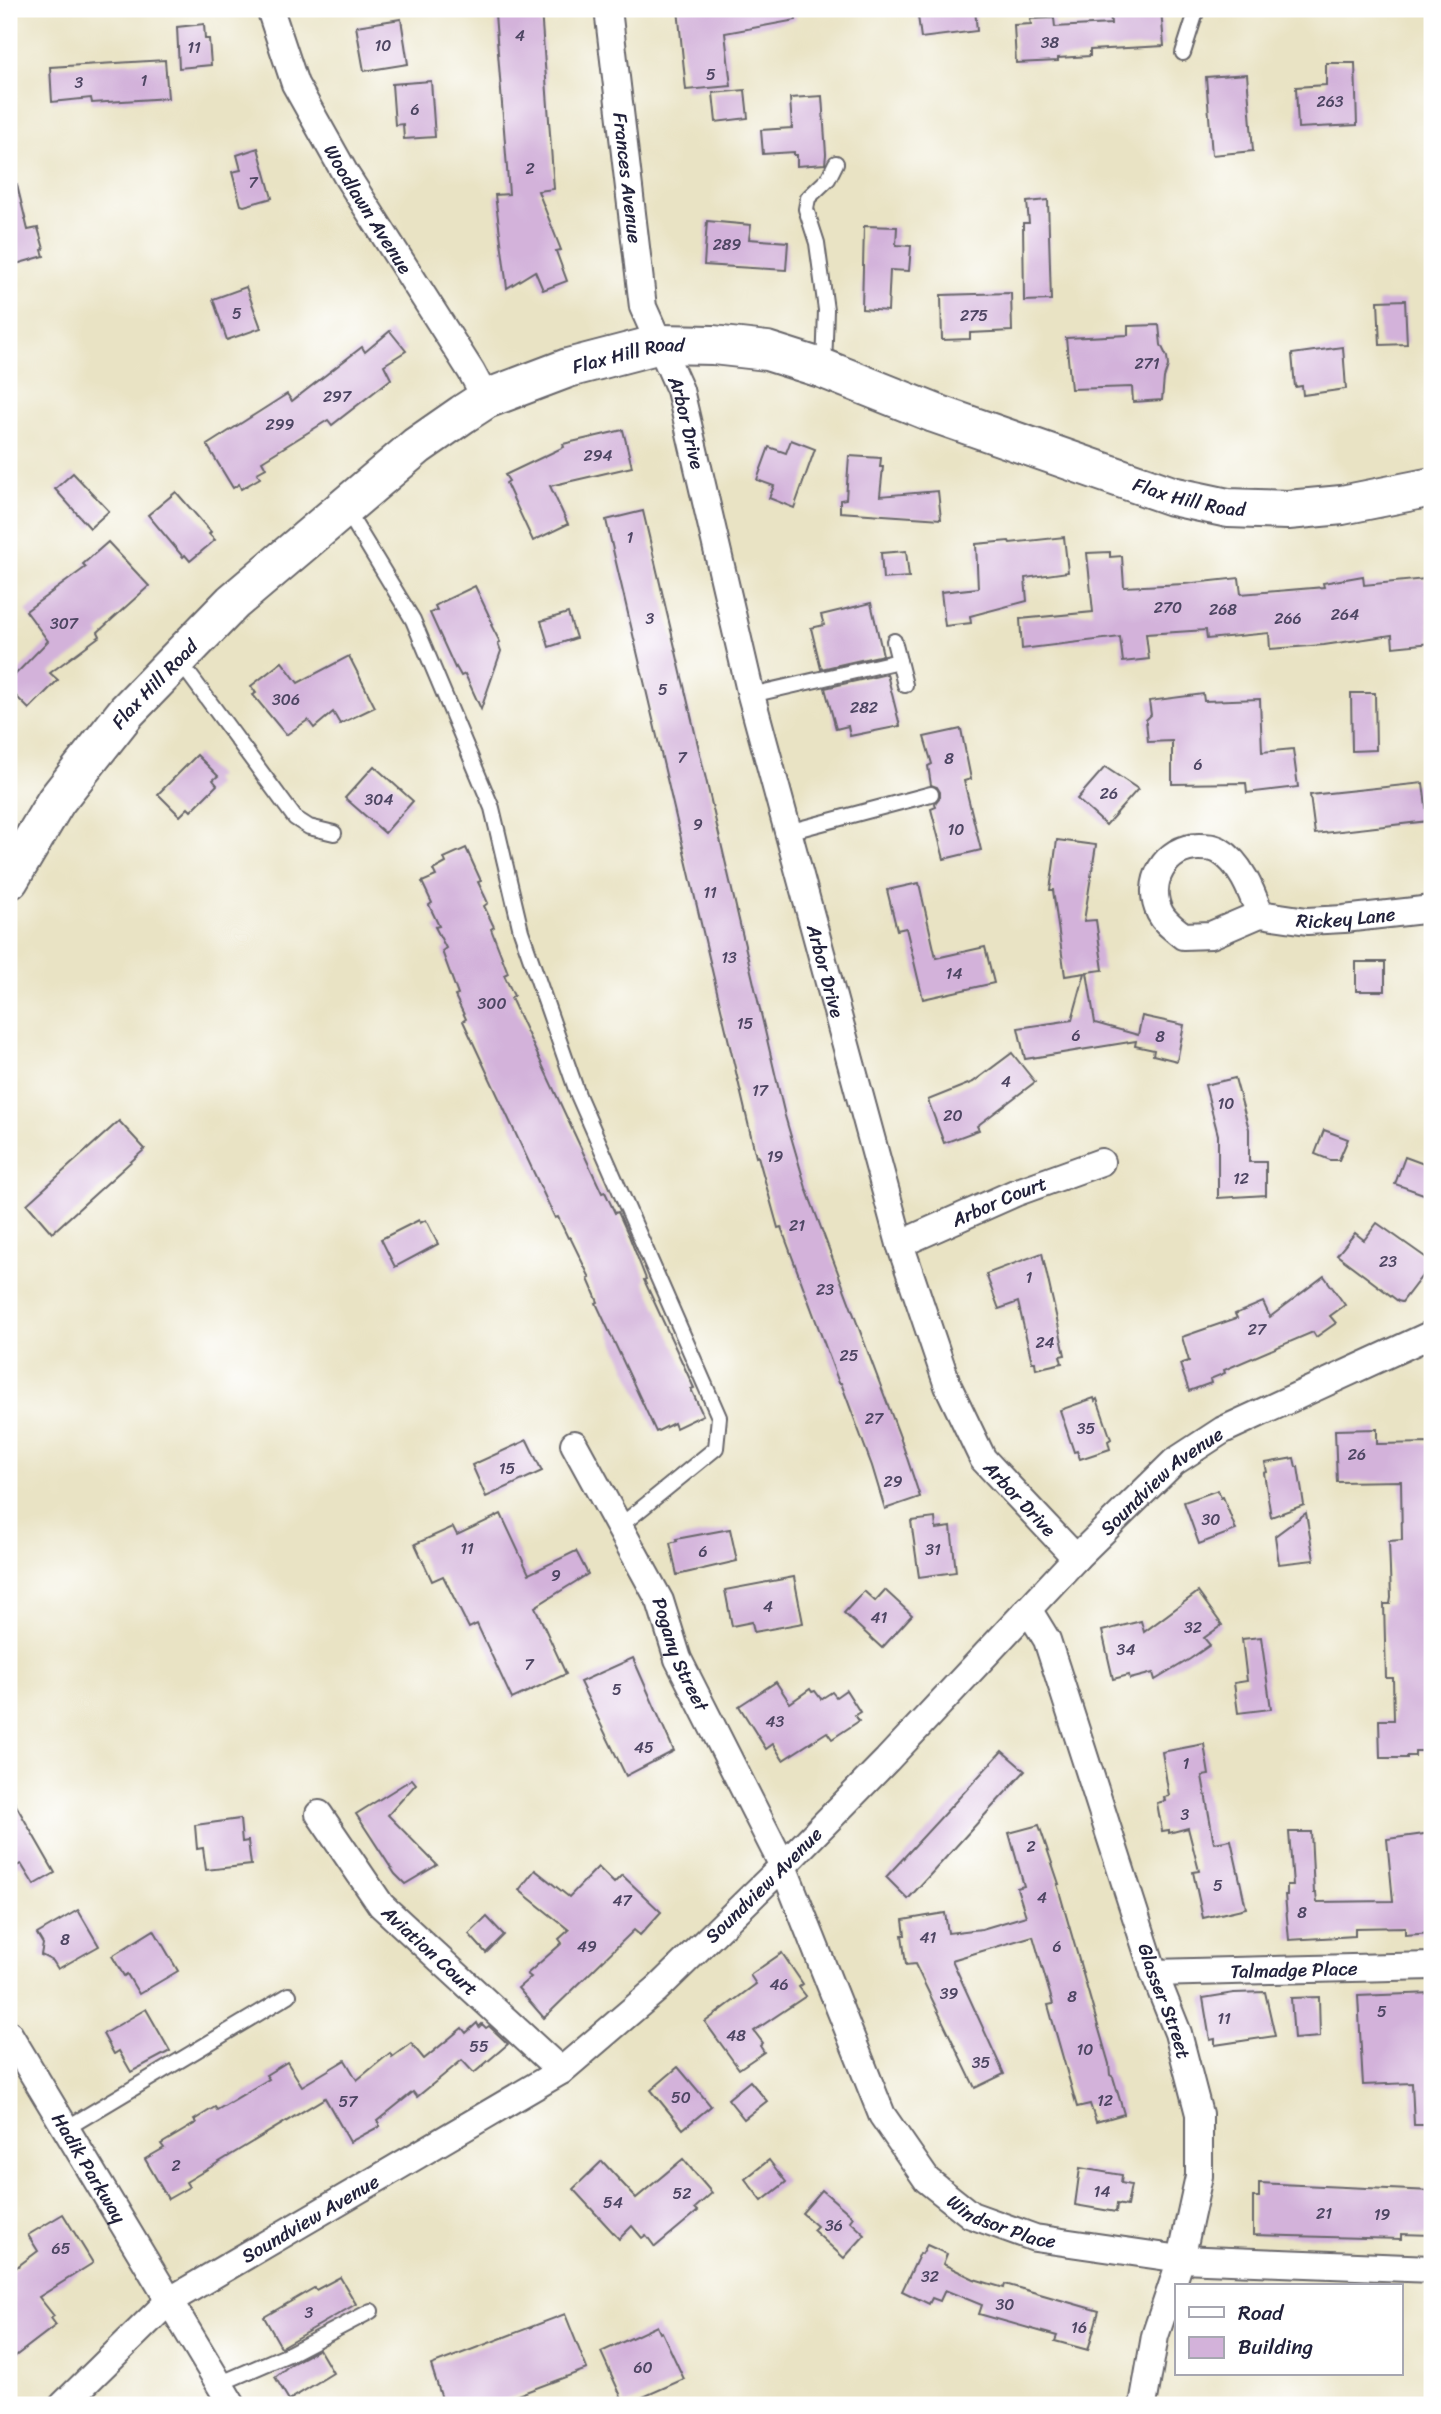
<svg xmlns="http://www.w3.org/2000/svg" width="1441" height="2414" viewBox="0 0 1441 2414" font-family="Sriracha,sans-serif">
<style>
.building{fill:#d3b2da}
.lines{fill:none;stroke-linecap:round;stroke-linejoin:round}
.service-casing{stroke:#68666b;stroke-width:18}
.minor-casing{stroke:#68666b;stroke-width:30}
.secondary-casing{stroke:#68666b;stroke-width:42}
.service{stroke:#fff;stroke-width:14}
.minor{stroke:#fff;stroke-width:26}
.secondary{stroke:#fff;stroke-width:38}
.labels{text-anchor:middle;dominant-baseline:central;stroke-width:5;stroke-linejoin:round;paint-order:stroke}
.number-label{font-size:16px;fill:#4e4663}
.street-label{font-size:19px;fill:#22223b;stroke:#fff}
</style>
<rect width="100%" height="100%" fill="#fff"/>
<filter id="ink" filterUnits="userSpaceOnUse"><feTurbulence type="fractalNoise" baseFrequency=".0143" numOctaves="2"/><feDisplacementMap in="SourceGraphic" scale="14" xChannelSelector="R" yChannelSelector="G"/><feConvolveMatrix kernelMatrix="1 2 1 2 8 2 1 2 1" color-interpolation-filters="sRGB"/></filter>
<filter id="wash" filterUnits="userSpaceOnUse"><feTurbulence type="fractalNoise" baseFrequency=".00686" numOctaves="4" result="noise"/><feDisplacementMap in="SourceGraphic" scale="28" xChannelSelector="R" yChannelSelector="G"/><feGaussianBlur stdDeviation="1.57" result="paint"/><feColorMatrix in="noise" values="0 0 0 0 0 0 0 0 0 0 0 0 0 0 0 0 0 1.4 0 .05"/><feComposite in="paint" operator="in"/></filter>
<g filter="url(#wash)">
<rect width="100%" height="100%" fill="#e9e3c4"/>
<g id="blocks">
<!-- building -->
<g class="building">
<path d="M678 9H795L796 20 725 33 731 86 686 90Z"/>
<path d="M917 9H975L977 31 921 38Z"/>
<path d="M1110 9H1161L1164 46 1090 50V56L1058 58V61L1016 63 1014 25 1031 24 1030 19 1054 18 1055 27 1111 24Z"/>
<path d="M541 10 554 189 538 191 561 250 556 251 567 281 543 290 535 271 507 288 495 195 509 194 495 14Z"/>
<path d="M401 19 408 64 364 71 356 26Z"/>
<path d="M204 24 205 39H209L211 65 179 68 177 27Z"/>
<path d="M165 60 168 98 92 103 91 98 52 102 50 67Z"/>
<path d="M1326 63H1355L1357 125 1298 128 1296 87 1326 85Z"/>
<path d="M1247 74 1253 151 1212 155 1206 77Z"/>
<path d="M431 81 435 137 404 139 403 124 395 125 392 84Z"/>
<path d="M745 90 748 118 716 122 713 93Z"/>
<path d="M822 96 826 154 825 164 797 166V155H794V152L763 154 761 130 792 128 790 98Z"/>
<path d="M258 148 272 198 244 206 241 205 232 172 241 170 237 155Z"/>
<path d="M17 185 28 230 38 228 44 249 42 250 44 256 9 266V186Z"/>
<path d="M1048 200 1051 300 1024 301 1023 223H1029L1027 202Z"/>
<path d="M707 221 751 225 749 239 788 242 786 270 704 265Z"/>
<path d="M864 226 897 227 896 245 911 246 909 271 890 270 888 311 862 309Z"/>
<path d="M246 287 261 328 227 340 213 299Z"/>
<path d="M1011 293 1012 331 970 333V339L942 340 941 295Z"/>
<path d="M1405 300 1407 344 1380 345 1378 301Z"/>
<path d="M1159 325 1161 345 1167 357 1168 366 1164 378 1162 400 1133 402 1132 387 1071 389 1066 338 1128 335V326Z"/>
<path d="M390 331 406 351 384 365 391 379 332 425 328 420 262 461 266 468 257 473 260 478 241 489 239 484 233 488 207 445 287 394 292 401 362 347 365 352Z"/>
<path d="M1343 347 1346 389 1303 395 1302 386 1295 387 1292 354Z"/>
<path d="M623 430 632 467 550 486 568 524 533 541 506 483 509 481 505 475 564 447 563 444Z"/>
<path d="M791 440 815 449 794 508 769 498 774 486 757 480 769 447 786 453Z"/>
<path d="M849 456 881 458 880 467H883L880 496 938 491 941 519 840 512V500L846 499Z"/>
<path d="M73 473 109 511 90 528 55 489Z"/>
<path d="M176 492 211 532 209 534 215 540 190 561 185 555 183 557 148 515Z"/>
<path d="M643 511 785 1116 806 1188 900 1437 920 1497 885 1509 872 1466 841 1383H839L781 1227 778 1228 758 1156 756 1157 606 520Z"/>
<path d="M1064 537 1068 572 1025 578 1027 601 970 616 971 623 945 626 941 592 978 588 976 544 1009 541 1010 543Z"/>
<path d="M108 542 149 586 98 632 100 636 50 673 58 680 29 709 9 689V681L48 641 26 611 86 567 83 564Z"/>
<path d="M906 551 909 577 883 579 881 553Z"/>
<path d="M1110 552V557L1122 556 1124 587 1184 584 1239 578 1241 594 1324 587 1323 583 1363 576 1364 585 1425 579 1431 643 1393 647 1392 635 1324 645 1270 649 1269 633 1207 639 1206 630 1146 634 1149 659 1123 662 1120 637 1022 649 1020 619 1093 612 1087 553Z"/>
<path d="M475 586 493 624 491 625 500 642 498 643 501 651 481 709 465 674 461 676 456 667 455 668 430 613 437 610 435 606 444 601Z"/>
<path d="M871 603 883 655 821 669 811 628 824 625 821 615Z"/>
<path d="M568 613 576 638 549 647 541 621Z"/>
<path d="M349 656 375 707 340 724 333 712 314 728 308 720 286 735 253 695 256 693 251 686 282 662 298 683Z"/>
<path d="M887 674 900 726 850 736 848 726 836 729 825 688Z"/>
<path d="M1351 693H1375L1376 750 1352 751Z"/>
<path d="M1203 694 1204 701 1260 699 1262 752 1293 749 1298 787 1247 793 1246 783 1172 784V741L1148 742 1146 720 1151 715 1149 701Z"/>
<path d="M961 729 971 779 964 781 981 850 944 859 931 809 936 807 935 803 940 797V792L937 787 931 785 928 766 932 764 924 737Z"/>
<path d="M197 755 218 776 213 780 217 785 191 811 188 808 180 816 158 794Z"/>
<path d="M374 766 413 801 385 833 345 798Z"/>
<path d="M1105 767 1138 789 1106 825 1077 799Z"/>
<path d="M1423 783 1428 821 1315 834 1310 795Z"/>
<path d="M1057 840 1096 845 1084 921 1096 920 1103 970 1087 972 1095 1023 1138 1035 1142 1016 1184 1025 1177 1061 1153 1055 1154 1050 1135 1046 1136 1041 1025 1059 1018 1028 1072 1020 1085 973 1065 976 1053 890H1050Z"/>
<path d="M466 848 481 881 478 882 488 903 484 906 494 927 491 929 508 973 504 975 514 996 511 998 602 1193 605 1192 615 1213 618 1212 629 1236 646 1279 644 1280 694 1388 691 1389 703 1415 676 1428 674 1423 656 1432 596 1303 598 1302 588 1279 590 1278 570 1237 568 1238 558 1217 555 1218 463 1021 466 1019 455 996 458 995 442 951 446 948 435 927 439 926 429 905 432 903 422 882 436 876 433 870 446 863 444 858Z"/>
<path d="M919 883 936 958 985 947 994 983 923 999 906 928 897 930 887 890Z"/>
<rect x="1356" y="962" width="29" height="29"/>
<path d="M1012 1053 1035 1082 977 1126 979 1130 944 1143 928 1100 973 1082Z"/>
<path d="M1235 1078 1249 1129V1162H1266V1195L1218 1198V1135L1205 1085Z"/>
<path d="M119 1121 145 1149 52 1233 27 1204Z"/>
<path d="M1324 1130 1348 1139 1339 1160H1330L1315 1154Z"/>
<path d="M1405 1157 1432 1167V1197L1395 1184Z"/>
<path d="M419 1220 420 1223 426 1220 438 1244 395 1267 381 1239Z"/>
<path d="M1377 1223 1428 1259 1427 1261 1431 1264 1402 1302 1398 1301 1337 1255 1355 1233 1364 1240Z"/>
<path d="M1042 1253 1065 1355 1060 1356 1062 1363 1036 1369 1035 1362H1032L1018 1302 999 1309 986 1274Z"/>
<path d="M1324 1276 1345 1305 1330 1316 1336 1323 1316 1337 1313 1332 1224 1370 1225 1373 1210 1379 1211 1383 1189 1391 1180 1364 1189 1361 1182 1337 1237 1318 1235 1314 1263 1302 1270 1317Z"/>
<path d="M1094 1398 1095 1401 1097 1399 1111 1439 1108 1441 1110 1449 1080 1459 1077 1451 1074 1452 1060 1410Z"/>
<path d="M1377 1429V1444L1432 1443V1751H1415V1756H1407V1758H1380L1379 1720H1394L1393 1678H1386L1384 1604H1390L1391 1598 1389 1541 1402 1540 1401 1481 1337 1482 1335 1430Z"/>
<path d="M527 1440 542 1471 486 1497 472 1465Z"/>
<path d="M1294 1458 1296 1467H1298L1304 1505 1271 1517 1264 1473 1267 1472 1265 1463Z"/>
<path d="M1218 1490 1221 1498 1223 1497 1236 1530 1199 1544 1184 1502Z"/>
<path d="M1306 1513 1314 1560 1279 1564 1275 1536Z"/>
<path d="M501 1514 529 1574 576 1551 588 1574 535 1607 566 1674 512 1699 477 1624 469 1628 443 1576 432 1581 415 1544 453 1527 457 1535Z"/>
<path d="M935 1518 936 1529 951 1527 956 1572 919 1577 911 1521Z"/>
<path d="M730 1529 737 1561 677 1575 670 1543 677 1541 676 1539Z"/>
<path d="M794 1577 803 1623 754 1632 752 1622 732 1626 725 1590Z"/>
<path d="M885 1590 912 1615 882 1648 844 1613 864 1591 875 1601Z"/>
<path d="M1198 1592 1222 1625 1204 1638 1210 1645 1190 1659 1155 1680 1153 1673 1130 1679 1129 1675 1113 1679 1102 1631 1141 1621 1144 1632Z"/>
<path d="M1261 1637 1271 1709 1238 1713 1234 1683 1247 1681 1242 1639Z"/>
<path d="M633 1658 674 1751 626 1776 580 1682Z"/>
<path d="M776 1682 790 1703 810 1689 812 1692 815 1691 821 1699 832 1692 836 1697 846 1690 860 1712 855 1715 859 1721 832 1739 827 1732 783 1760 773 1744 766 1749 739 1706Z"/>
<path d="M1204 1744 1209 1775 1202 1776 1214 1843 1231 1840 1246 1908 1203 1918 1193 1872 1199 1871 1188 1828 1169 1833V1830L1162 1831 1157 1803 1165 1801 1164 1797 1169 1796 1162 1752Z"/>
<path d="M1002 1751 1025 1771 908 1899 886 1877Z"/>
<path d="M412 1779 416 1784 388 1815 437 1865 405 1884 395 1874 356 1814Z"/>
<path d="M9 1793 55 1873 34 1885 21 1864 9 1869Z"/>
<path d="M240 1819 242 1842 248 1841 251 1865 206 1870 203 1848 197 1849 195 1825Z"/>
<path d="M1039 1825 1059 1884H1057L1109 2064 1110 2075 1113 2077 1124 2114 1096 2122 1090 2104 1077 2107 1048 2005 1053 2004 1033 1936 952 1960 1004 2074 975 2088 915 1964 906 1965 902 1935H905L903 1920 945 1913 948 1933 982 1929 1026 1916 1017 1888 1024 1886 1009 1833Z"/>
<path d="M1289 1832H1311L1314 1893H1316L1317 1902 1393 1901 1387 1839 1432 1833V1933L1405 1935V1927L1355 1928V1936L1289 1940 1285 1895H1287V1885H1293Z"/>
<path d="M598 1867 614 1883 622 1875 661 1912 640 1935 634 1930 544 2018 518 1988 531 1977 527 1974 562 1943 559 1939 569 1930 519 1890 535 1870 569 1897Z"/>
<path d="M78 1910 99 1946 58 1969 53 1961 41 1955 43 1944 37 1934Z"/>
<path d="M487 1917 504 1935 486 1953 469 1934Z"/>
<path d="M154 1930 178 1971 139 1994 127 1974 124 1976 112 1956Z"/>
<path d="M782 1953 803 1984 799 1987 806 1996 754 2031 763 2043 760 2046 764 2052 739 2069 705 2022 756 1984 750 1975Z"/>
<path d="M1265 1992 1275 2036 1215 2045V2039L1210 2040 1203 1998 1234 1993Z"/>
<path d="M1432 1993V2125H1414L1412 2083 1363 2085 1358 1996Z"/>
<path d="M1319 1997 1320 2037 1294 2039 1291 1998Z"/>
<path d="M146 2009 170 2051 131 2072 119 2051 114 2054 103 2034Z"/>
<path d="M477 2023 479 2027 482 2024 486 2028 489 2026 508 2044 474 2073 462 2060 417 2097 413 2092 377 2121 380 2126 350 2142 325 2098 186 2182 189 2187 168 2199 145 2159 164 2148 161 2144 196 2123 194 2120 215 2107 217 2110 269 2079 266 2075 287 2062 302 2086 345 2060 357 2080 390 2053 392 2057 411 2043 424 2059 462 2028 466 2033Z"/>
<path d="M678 2067 711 2106 683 2129 651 2090Z"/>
<path d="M750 2081 767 2101 744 2119 728 2099Z"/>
<path d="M683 2159 712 2193 695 2208 698 2211 655 2247 646 2235 642 2238 632 2226 619 2239 573 2189 602 2161 636 2198Z"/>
<path d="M769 2160 786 2182 762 2201 745 2179Z"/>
<path d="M1080 2168 1122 2175 1121 2183 1131 2185 1127 2206 1117 2204 1116 2212 1075 2205Z"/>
<path d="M1259 2183 1432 2191V2235L1401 2234V2239L1253 2235V2197H1259Z"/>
<path d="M822 2190 853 2217 850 2221 865 2235 844 2258 813 2230 817 2226 802 2213Z"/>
<path d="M63 2214 93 2263 39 2297 54 2316 51 2318 56 2325 9 2361V2273L38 2251 28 2235Z"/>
<path d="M927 2245 947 2254 943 2264 974 2279 1004 2288 1005 2284 1099 2311 1088 2350 1055 2341 1057 2336 979 2314 982 2305 945 2290 940 2301 932 2298 929 2304 902 2291 920 2253 922 2254Z"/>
<path d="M340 2277 356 2304 281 2347 264 2317 314 2288 316 2290Z"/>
<path d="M565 2314 587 2369 491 2405H444L431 2365Z"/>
<path d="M657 2326 660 2333 662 2332 684 2379 625 2405 601 2352Z"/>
<path d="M319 2349 333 2373 289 2400 275 2377 291 2364Z"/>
</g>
</g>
</g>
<g filter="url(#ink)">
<use href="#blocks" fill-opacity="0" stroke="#68666b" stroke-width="2"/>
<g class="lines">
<!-- service casing -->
<g class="service-casing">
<g id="service">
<path d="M1183 53 1197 9"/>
<path d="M824 368 826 310 817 243 806 209 808 198 828 179 836 163"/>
<path d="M345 508 413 620 492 808 521 931 578 1095 719 1417 716 1448 620 1526"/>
<path d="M894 641 899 661"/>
<path d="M178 659 295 818 309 827 334 833"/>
<path d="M751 695 899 661 905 685"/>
<path d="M788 832 931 794"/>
<path d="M65 2129 289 1995"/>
<path d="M219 2384 291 2353 371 2311"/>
</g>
</g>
<!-- minor casing -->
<g class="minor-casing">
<g id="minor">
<path id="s1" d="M270 9 295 84 346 175 471 371 486 399"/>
<path id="s2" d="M608 9 643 307 680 390 751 695 900 1244 948 1386 983 1459 1076 1558"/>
<path id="s3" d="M1260 914C1252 893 1241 863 1220 851 1214 847 1206 847 1199 847 1165 847 1145 883 1160 913 1165 923 1175 929 1183 936L1211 935 1260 914 1307 921 1344 919 1432 909"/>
<path id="s4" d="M900 1244 1015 1193 1101 1162"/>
<path id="s5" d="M574 1444 660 1601 678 1659 783 1866 882 2115 927 2180 971 2215 1035 2238 1181 2259 1432 2269"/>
<path id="s6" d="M1028 1609 1047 1640 1154 1973 1178 2033 1199 2114V2176L1181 2259 1155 2336 1143 2405"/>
<path id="s7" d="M319 1814 381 1905 561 2071"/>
<path id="s8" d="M1154 1973 1432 1966"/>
<path id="s9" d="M9 2034 232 2405"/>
<path id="s10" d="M63 2405 169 2301 561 2071 657 1989 783 1866 887 1760 1076 1558 1174 1462 1223 1430 1432 1334"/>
</g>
</g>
<!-- secondary casing -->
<g class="secondary-casing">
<g id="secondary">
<path id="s11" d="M9 880 56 801 127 711 233 602 417 446 463 414 486 399 568 368 660 344 713 345 767 351 824 369 934 413 1172 496 1228 508 1288 510 1342 505 1432 487"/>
</g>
</g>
<!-- service -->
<use href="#service" class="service"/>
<!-- minor -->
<use href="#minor" class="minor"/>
<!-- secondary -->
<use href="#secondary" class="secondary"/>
</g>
</g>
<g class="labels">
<!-- number labels -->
<g class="number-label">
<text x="520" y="35">4</text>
<text x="1050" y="42">38</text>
<text x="383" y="45">10</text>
<text x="194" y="47">11</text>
<text x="711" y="74">5</text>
<text x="144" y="80">1</text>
<text x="79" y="82">3</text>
<text x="1330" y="101">263</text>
<text x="415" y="109">6</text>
<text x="530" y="168">2</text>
<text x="253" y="182">7</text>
<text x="727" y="244">289</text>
<text x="237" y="313">5</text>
<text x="974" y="315">275</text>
<text x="1147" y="363">271</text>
<text x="337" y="396">297</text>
<text x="280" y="424">299</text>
<text x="598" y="455">294</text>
<text x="630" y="537">1</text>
<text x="1168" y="607">270</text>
<text x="1223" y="609">268</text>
<text x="1345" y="614">264</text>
<text x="650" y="618">3</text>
<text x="1288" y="618">266</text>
<text x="64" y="623">307</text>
<text x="663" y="689">5</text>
<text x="286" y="699">306</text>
<text x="864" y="707">282</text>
<text x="682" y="757">7</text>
<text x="949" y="758">8</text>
<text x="1198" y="764">6</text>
<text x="1109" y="793">26</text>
<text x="379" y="799">304</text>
<text x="698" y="824">9</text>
<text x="956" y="829">10</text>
<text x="710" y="892">11</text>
<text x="729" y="957">13</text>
<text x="954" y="973">14</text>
<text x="492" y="1003">300</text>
<text x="745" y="1023">15</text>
<text x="1076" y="1035">6</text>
<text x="1160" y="1036">8</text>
<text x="1006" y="1081">4</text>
<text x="760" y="1090">17</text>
<text x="1226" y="1103">10</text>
<text x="953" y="1115">20</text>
<text x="775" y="1156">19</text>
<text x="1241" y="1178">12</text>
<text x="797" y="1225">21</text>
<text x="1388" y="1261">23</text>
<text x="1029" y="1277">1</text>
<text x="825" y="1289">23</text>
<text x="1257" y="1329">27</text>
<text x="1045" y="1342">24</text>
<text x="849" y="1355">25</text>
<text x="874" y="1418">27</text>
<text x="1086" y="1428">35</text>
<text x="1357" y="1454">26</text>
<text x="507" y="1468">15</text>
<text x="893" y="1481">29</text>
<text x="1211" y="1519">30</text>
<text x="467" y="1548">11</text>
<text x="933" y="1549">31</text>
<text x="703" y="1551">6</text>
<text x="556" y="1575">9</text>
<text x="768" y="1606">4</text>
<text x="879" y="1617">41</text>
<text x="1193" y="1627">32</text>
<text x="1126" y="1649">34</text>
<text x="529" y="1664">7</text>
<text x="617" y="1689">5</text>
<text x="775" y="1721">43</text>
<text x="644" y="1747">45</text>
<text x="1186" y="1763">1</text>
<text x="1185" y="1814">3</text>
<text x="1031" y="1846">2</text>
<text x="1218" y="1885">5</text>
<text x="1042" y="1897">4</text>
<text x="622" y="1900">47</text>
<text x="1302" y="1912">8</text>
<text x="928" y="1937">41</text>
<text x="65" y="1939">8</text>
<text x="587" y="1946">49</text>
<text x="1057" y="1946">6</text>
<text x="779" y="1984">46</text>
<text x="949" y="1993">39</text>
<text x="1072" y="1996">8</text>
<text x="1382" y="2011">5</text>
<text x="1224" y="2018">11</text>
<text x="736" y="2035">48</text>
<text x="479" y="2046">55</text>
<text x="1085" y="2049">10</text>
<text x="981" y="2062">35</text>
<text x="681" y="2097">50</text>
<text x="1105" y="2100">12</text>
<text x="348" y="2101">57</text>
<text x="176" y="2165">2</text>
<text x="1102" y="2191">14</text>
<text x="682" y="2193">52</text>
<text x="613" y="2202">54</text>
<text x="1324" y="2213">21</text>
<text x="1382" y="2214">19</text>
<text x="834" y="2225">36</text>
<text x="61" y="2248">65</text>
<text x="930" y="2276">32</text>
<text x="1005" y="2304">30</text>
<text x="309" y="2312">3</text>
<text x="1079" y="2327">16</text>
<text x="643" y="2367">60</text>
</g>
<!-- street labels -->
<g class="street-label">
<text stroke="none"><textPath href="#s2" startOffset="170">Frances Avenue</textPath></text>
<text stroke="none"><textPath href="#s1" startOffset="224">Woodlawn Avenue</textPath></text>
<text stroke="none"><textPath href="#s11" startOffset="833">Flax Hill Road</textPath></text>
<text stroke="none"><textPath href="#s2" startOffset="424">Arbor Drive</textPath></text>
<text stroke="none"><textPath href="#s11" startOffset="1421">Flax Hill Road</textPath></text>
<text stroke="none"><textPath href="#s11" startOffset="245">Flax Hill Road</textPath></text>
<text stroke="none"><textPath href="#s3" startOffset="390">Rickey Lane</textPath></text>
<text stroke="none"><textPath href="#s2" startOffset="990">Arbor Drive</textPath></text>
<text stroke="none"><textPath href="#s4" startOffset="108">Arbor Court</textPath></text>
<text stroke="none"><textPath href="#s10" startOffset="1446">Soundview Avenue</textPath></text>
<text stroke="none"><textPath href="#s2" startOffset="1558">Arbor Drive</textPath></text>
<text stroke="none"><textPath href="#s5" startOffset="236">Pogany Street</textPath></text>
<text stroke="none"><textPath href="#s10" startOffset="878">Soundview Avenue</textPath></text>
<text stroke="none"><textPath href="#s7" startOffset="177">Aviation Court</textPath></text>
<text stroke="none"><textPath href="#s8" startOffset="140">Talmadge Place</textPath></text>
<text stroke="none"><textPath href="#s6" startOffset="416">Glasser Street</textPath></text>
<text stroke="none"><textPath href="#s9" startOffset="156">Hadik Parkway</textPath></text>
<text stroke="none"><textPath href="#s5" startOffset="906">Windsor Place</textPath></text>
<text stroke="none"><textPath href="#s10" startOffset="312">Soundview Avenue</textPath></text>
</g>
</g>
<!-- margin -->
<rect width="1441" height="2414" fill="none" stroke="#fff" stroke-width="35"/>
<!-- legend -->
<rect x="1175" y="2284" width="228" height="91" fill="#ffffff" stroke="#a7a7b1" stroke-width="2"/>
<rect x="1189" y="2307" width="35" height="10" fill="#ffffff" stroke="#a7a7b1" stroke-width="2"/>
<text x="1238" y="2320" font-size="21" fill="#22223b">Road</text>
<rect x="1189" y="2337" width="35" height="21" fill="#d3b2da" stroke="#a7a7b1" stroke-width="2"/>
<text x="1238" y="2354" font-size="21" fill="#22223b">Building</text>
</svg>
